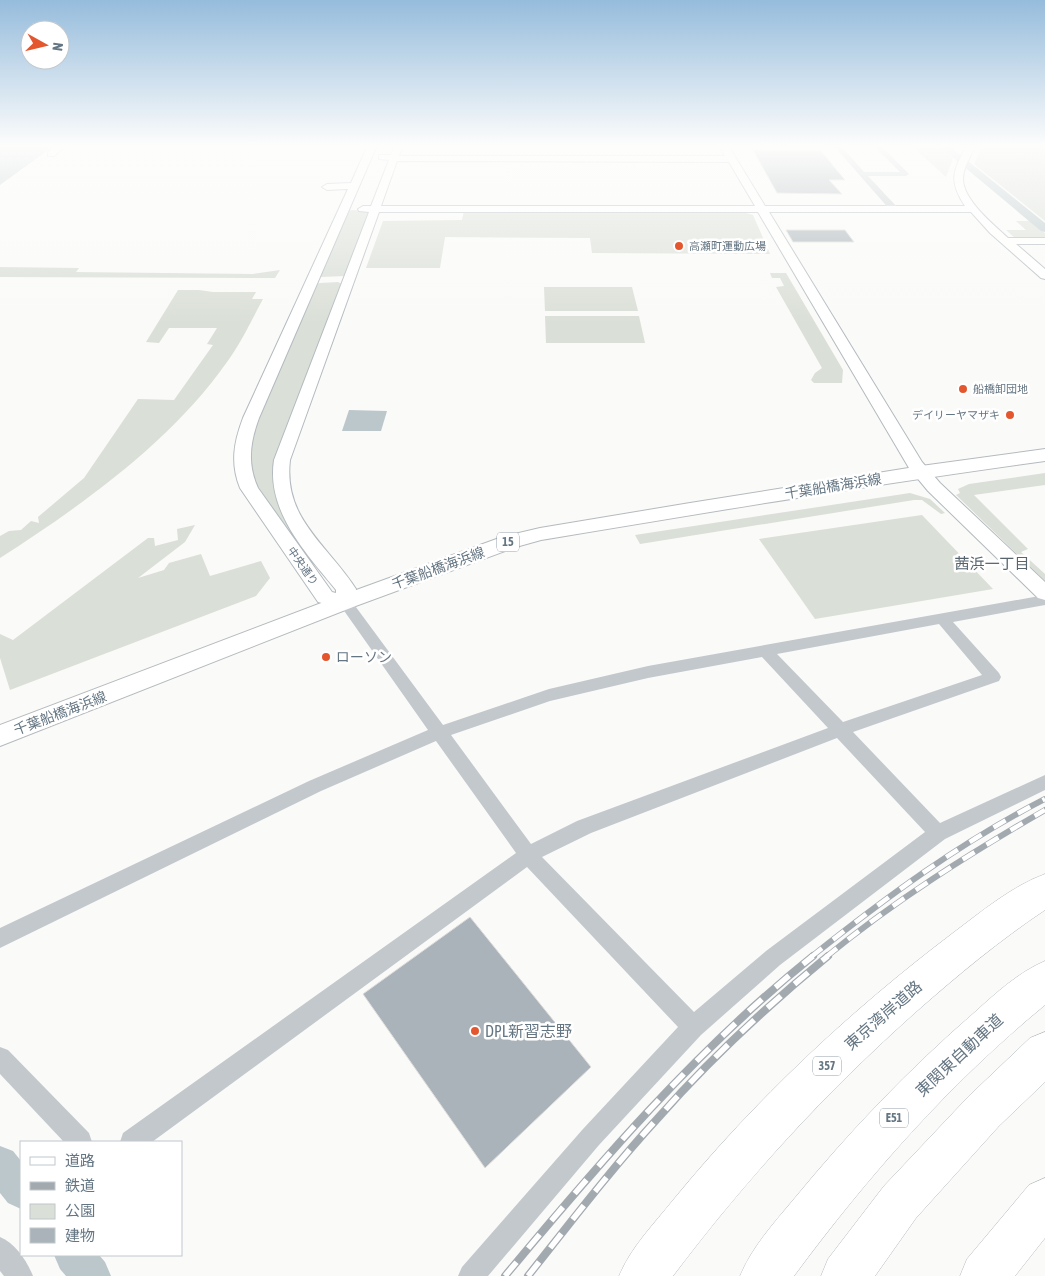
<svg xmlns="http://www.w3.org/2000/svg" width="1045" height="1276" viewBox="0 0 1045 1276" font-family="'Asap Condensed','Noto Sans JP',sans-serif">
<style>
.green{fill:#dadfd7}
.water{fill:#bbc7cb}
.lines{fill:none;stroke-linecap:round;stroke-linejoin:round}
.river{fill:#bbc7cb;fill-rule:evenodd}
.building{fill:#aab3b9;stroke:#dcdcda}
.secondary-casing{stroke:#b3babf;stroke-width:2}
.primary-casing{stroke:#b5babe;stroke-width:2}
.highway-casing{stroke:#b4b9bd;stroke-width:1}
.street{fill:#c3c8cc;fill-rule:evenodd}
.secondary{fill:#fff;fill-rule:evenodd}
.primary{fill:#fff;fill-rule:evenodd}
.highway{fill:#fff;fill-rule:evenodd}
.rail-far1-casing{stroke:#a2aab0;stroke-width:6}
.rail-casing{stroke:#a2aab0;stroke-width:8}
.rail-far1{stroke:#fff;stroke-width:4.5;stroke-dasharray:14;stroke-linecap:butt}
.rail{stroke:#fff;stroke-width:5.5;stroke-dasharray:18;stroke-linecap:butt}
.poi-dot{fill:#e4572e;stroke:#fff;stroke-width:2}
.labels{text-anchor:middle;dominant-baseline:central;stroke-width:5;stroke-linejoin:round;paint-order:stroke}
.far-poi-label{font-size:11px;fill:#657683;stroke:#fff;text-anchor:start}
.far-street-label{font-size:11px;fill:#657683;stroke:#fff}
.shield{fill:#fff;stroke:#939fa8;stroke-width:1}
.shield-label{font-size:12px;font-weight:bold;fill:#657683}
.street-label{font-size:14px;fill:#657683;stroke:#fff}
.poi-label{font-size:14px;fill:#657683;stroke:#fff;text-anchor:start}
.neighbourhood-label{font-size:15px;fill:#57646e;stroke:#fff}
.near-street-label{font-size:16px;fill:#657683;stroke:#fff}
.near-poi-label{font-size:16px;fill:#657683;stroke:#fff;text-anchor:start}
</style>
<rect width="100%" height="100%" fill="#fafaf8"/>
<!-- green -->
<g class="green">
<path d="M911 145H938L953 158 946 177Z"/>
<path d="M983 145H1045V221L974 164Z"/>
<path d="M351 210 370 211 345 276 321 277 319 276 347 212Z"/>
<path d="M464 211 746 213 753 215 770 254 592 253 590 238 445 237 440 268H366L383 221 462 220Z"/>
<path d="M1016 221H1030L1045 233V239H1016L1006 230H1026Z"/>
<path d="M0 267 79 268 76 272 253 274 280 270 275 278 0 277Z"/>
<path d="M770 273H786L843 370 842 383H814L811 380 815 373 822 368 776 287 784 286 780 278H772Z"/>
<path d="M320 283 338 282 342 284 286 429V517L294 540 256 487 248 460 254 425 315 284Z"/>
<path d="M544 287H632L638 311H545Z"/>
<path d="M178 290H199L213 292H256L252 299H263C251 321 241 343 227 362 171 442 81 506 0 558V536L9 531 21 530 31 521 39 523 38 517 84 478 138 399 174 400 213 345 207 344 217 328H169L159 343 146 342Z"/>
<path d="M545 316H639L645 343H546Z"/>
<path d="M1045 473V485L974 495 1028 549 1021 552 1045 574V581L956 495 960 493 958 489 969 484Z"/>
<path d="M910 493 930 499 945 513 941 514 922 500H914L640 544 635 535Z"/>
<path d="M922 515 993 589 815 619 759 539Z"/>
<path d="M195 525 185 542 138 578 164 570 169 563 201 554 210 576 261 561 270 578 256 596 10 690 0 658V634L13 640 148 538H154L155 546 178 540 177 529Z"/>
</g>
<!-- water -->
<g class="water">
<path d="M0 145H55L0 185Z"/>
<path d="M349 410 387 411 381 431H342Z"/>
</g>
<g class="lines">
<!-- river -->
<g class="river">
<path d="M938 145H948L1045 223V232L1041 231Z"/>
<path d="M0 1146 13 1151 21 1161V1209L8 1203 0 1193Z"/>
<path d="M54 1255H99L105 1262 111 1276H66L60 1269Z"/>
</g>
</g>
<!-- building -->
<g class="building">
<path d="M753 150 821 151 845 180H829L842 194 777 193Z"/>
<path d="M786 230H845L854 242H793Z"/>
<path d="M470 917 591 1067 485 1168 363 994Z"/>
</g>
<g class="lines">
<!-- secondary casing -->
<g class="secondary-casing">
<g id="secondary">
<path d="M56 145H66L54 156H48V152Z"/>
<path d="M368 145H377L259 418C250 442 247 464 258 488L332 592 336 593V590C306 553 266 511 274 460L369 212 359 211 358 209 363 206H371L389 160 379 159V155H391L395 145H403L399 156H725L719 145H728L765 206H965C948 180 953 171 967 145H976C971 156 963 167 963 179 963 200 994 225 1008 238H1045V244H1016L1045 269V279L1041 278 990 233 971 212H769L922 462 940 483 1045 582V600L1038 598 928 491 909 468 758 212H379L290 460C283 519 328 545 356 589L355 602 352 607 345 609 318 602 240 488C230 463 234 442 243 418L348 189 327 190 322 187 327 184 351 183ZM397 161 729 162 755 206H381Z"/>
</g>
</g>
<!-- primary casing -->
<g class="primary-casing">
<path id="primary" d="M1045 449V461C876 484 709 512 541 540L516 547 353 607 0 746V725L337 597 502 537 540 528 690 503 921 466Z"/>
</g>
<!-- highway casing -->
<g class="highway-casing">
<g id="highway">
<path d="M1045 874V910C1000 940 958 975 917 1011 826 1092 746 1179 673 1276H619C631 1247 654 1224 674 1199 755 1100 850 1011 953 933 981 912 1012 886 1045 874Z"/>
<path d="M1045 961V1005C949 1084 868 1176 794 1276H740C752 1247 774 1223 794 1199 849 1132 909 1069 975 1012 996 993 1019 972 1045 961Z"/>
<path d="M1045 1032V1082L999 1126 916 1218 875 1276H821L828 1259 884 1186 969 1096 1030 1038Z"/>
<path d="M1045 1178V1238L1015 1276H960L967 1259 1029 1185Z"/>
</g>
</g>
<!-- street -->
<g class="street">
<path d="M833 145H840L864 172H900L873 145H880L909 174 906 176H868L897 207V211H891Z"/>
<path d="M1045 595V605L953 622 999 673 1001 677 999 681 853 732 940 823 1045 775V790L945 839 780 965 701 1035 599 1145 488 1276H458L462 1267 583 1129 678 1027 527 867 152 1142H120L123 1133 516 853 436 741 321 791 0 948V928L309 781 428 730 340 605 338 602 340 599H350L443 725 549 689 648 666ZM939 624 982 675 843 722 777 654ZM762 657 828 728 577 821 531 844 451 735 550 701 648 678ZM837 738 925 832 766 951 694 1012 542 857 591 833Z"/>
<path d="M0 1047 8 1050 89 1133 92 1142H64L0 1074Z"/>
<path d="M0 1237C15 1243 27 1261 33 1276H4L0 1271Z"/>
</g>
<!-- secondary -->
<use href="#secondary" class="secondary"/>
<!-- primary -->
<use href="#primary" class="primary"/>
<!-- highway -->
<use href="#highway" class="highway"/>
<!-- rail-far1 casing -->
<g class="rail-far1-casing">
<g id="rail-far1">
<path d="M811 957C885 898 961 842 1045 799"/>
<path d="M826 957C894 901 969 854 1045 810"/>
</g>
</g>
<!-- rail casing -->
<g class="rail-casing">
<g id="rail">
<path d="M505 1276C600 1162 696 1050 813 956"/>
<path d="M528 1276C570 1223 612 1168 658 1118 710 1059 767 1006 828 956"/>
</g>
</g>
<!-- rail-far1 -->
<use href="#rail-far1" class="rail-far1"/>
<!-- rail -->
<use href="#rail" class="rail"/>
</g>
<!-- sky -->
<linearGradient id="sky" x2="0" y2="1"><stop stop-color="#96bcdc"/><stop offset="0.45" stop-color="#fdfdfc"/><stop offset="1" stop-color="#fdfdfc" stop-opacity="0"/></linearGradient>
<rect width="1045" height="324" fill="url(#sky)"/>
<!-- markers -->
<g class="poi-dot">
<circle cx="679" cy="246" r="5"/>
<circle cx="963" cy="389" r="5"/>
<circle cx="1010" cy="415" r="5"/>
<circle cx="326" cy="657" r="5"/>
<circle cx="475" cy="1031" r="5"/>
</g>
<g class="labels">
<!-- far-poi labels -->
<g class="far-poi-label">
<text x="689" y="246">高瀬町運動広場</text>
<text x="973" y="389">船橋卸団地</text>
<text x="1000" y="415" text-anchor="end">デイリーヤマザキ</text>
</g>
<!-- far-street labels -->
<g class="far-street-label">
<text transform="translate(303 566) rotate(55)">中央通り</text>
</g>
<!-- shield labels -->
<g class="shield">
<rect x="497" y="532.5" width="22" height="19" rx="4"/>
<rect x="813" y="1056.5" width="28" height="19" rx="4"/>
<rect x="880" y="1108.5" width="28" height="19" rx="4"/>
</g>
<g class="shield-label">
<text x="508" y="542">15</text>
<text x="827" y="1066">357</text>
<text x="894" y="1118">E51</text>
</g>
<!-- street labels -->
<g class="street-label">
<text transform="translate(833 486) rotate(-9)">千葉船橋海浜線</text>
<text transform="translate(438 568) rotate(-20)">千葉船橋海浜線</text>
<text transform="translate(60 713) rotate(-21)">千葉船橋海浜線</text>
</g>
<!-- poi labels -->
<g class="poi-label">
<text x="336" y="657">ローソン</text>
</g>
<!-- neighbourhood labels -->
<g class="neighbourhood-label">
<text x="992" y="563">茜浜一丁目</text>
</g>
<!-- near-street labels -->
<g class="near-street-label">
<text transform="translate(883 1015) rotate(-41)">東京湾岸道路</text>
<text transform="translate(959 1055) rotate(-43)">東関東自動車道</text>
</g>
<!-- near-poi labels -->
<g class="near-poi-label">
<text x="485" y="1031">DPL新習志野</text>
</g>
</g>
<!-- legend -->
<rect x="20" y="1141" width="162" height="115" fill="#ffffff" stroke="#c1c8cd"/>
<rect x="30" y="1157" width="25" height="8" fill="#ffffff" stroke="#c1c8cd"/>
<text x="65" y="1166" font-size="15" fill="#657683">道路</text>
<rect x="30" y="1182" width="25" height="8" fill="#a2aab0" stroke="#c1c8cd"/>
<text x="65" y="1191" font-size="15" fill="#657683">鉄道</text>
<rect x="30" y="1204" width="25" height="15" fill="#dadfd7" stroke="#c1c8cd"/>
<text x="65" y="1216" font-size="15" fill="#657683">公園</text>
<rect x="30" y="1228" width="25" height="15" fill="#aab3b9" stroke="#c1c8cd"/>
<text x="65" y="1241" font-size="15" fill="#657683">建物</text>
<!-- north arrow -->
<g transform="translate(45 45) rotate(98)"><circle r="24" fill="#ffffff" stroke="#c1c8cd"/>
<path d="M0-4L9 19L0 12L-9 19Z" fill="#e4572e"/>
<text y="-8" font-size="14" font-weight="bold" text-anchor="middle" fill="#657683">N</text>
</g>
</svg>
